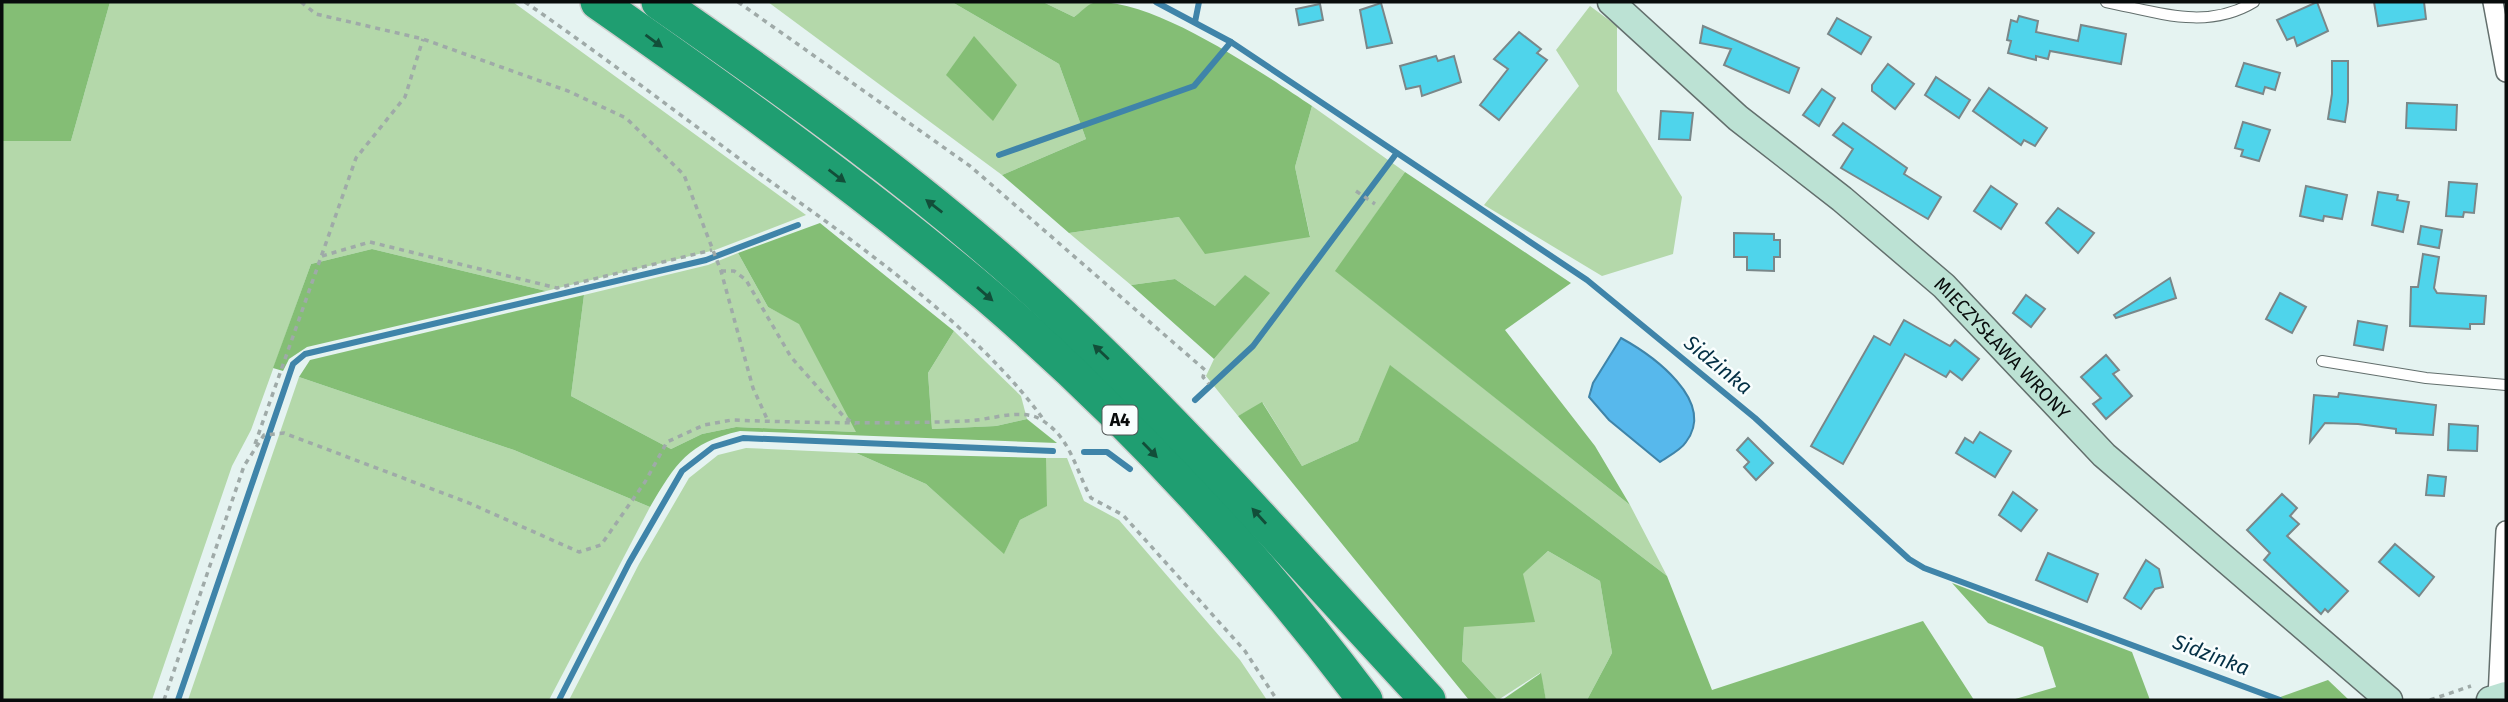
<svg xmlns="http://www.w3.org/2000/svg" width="2508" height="702" viewBox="0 0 2508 702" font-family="'Fira Sans',sans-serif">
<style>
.green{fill:#b4d8aa}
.forest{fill:#84be75}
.water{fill:#57b8ec;stroke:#3f84a9;stroke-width:2}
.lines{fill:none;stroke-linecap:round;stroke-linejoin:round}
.stream{stroke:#3f84a9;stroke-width:6}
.building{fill:#4fd4eb;stroke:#7a8789;stroke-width:2}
.lane-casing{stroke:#636f6d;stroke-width:12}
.street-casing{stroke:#636f6d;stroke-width:22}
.secondary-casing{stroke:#636f6d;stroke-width:29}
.highway-casing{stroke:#cecece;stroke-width:38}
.path{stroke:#9faaa8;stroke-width:3.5;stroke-dasharray:5 5;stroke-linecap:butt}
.lane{stroke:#fff;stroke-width:10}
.street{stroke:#fff;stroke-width:19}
.secondary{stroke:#bce2d4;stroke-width:26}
.highway{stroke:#1f9e71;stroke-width:35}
.oneway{fill:#124e39}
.labels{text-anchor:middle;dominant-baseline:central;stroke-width:5;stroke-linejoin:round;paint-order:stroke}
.shield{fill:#f9fefe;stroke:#505555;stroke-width:2}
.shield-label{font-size:18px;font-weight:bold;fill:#080c0c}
.street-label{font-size:19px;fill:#080c0c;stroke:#f9fefe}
.water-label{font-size:21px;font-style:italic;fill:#043045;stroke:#f9fefe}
</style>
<rect width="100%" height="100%" fill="#e5f3f1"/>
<!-- green -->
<g class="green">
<path d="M110 2H513L806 215 715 250 546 291 372 249 311 264 251 430 232 466 152 700H2V141H71Z"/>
<path d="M768 2H952L1059 64 1086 139 1002 175Z"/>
<path d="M1043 2H1094L1074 17Z"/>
<path d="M1590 6 1617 26V91L1682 197 1673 254 1602 276 1484 205 1579 86 1556 50Z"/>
<path d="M1312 106 1405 172 1336 271 1630 505 1667 576 1391 366 1358 441 1302 466 1263 403 1238 416 1206 376 1214 359 1269 293 1215 306 1175 279 1131 285 1069 233 1179 217 1310 236 1295 167Z"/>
<path d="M738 253 768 307 799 323 857 432 736 427 702 434 671 449 571 396 584 295 708 265Z"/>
<path d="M954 331 1021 396 1027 419 996 426 932 429 928 373Z"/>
<path d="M299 377 514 450 650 507 549 700H188Z"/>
<path d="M746 448 856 453 926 484 1004 553 1020 520 1046 506V458H1067L1084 501 1119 520 1240 660 1267 700H569L639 564 689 478 718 455Z"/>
<path d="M1548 551 1600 581 1612 653 1587 700H1546L1540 673 1498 700 1462 661 1464 627Z"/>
</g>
<!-- forest -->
<g class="forest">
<path d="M2 2H110L71 141H2Z"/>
<path d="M952 2H1043L1074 17C1081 12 1089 3 1096 2 1157 0 1262 73 1312 106L1295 167 1310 237 1205 254 1179 217 1069 233 1002 175 1086 139 1059 64Z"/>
<path d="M974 36 1017 85 993 121 946 75Z"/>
<path d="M1405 172 1571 283 1505 330 1595 446 1630 505 1335 271Z"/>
<path d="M820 223 954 331 928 373 932 429 996 426 1027 419 1057 443 740 431C688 443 676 463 650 507L514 450 299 377 310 360 584 295 571 396 671 449 702 434 736 427 856 432 799 324 768 307 738 253Z"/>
<path d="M372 249 546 291 307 347 289 359 283 371 273 368 311 264Z"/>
<path d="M1245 275 1270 293 1214 359 1131 285 1175 279 1215 306Z"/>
<path d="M1390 365 1667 576 1712 690 1923 621 1974 700H1587L1612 653 1600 581 1548 551 1523 574 1535 622 1464 627 1462 661 1498 700H1469L1238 416 1262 402 1302 466 1358 441Z"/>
<path d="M856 453 1046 458 1047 506 1020 520 1004 554 926 484Z"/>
<path d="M1952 583 2132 652 2150 700H2012L2056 687 2043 647 1988 623Z"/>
<path d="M1541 673 1546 700H1502Z"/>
<path d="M2328 680 2349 700H2272Z"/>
</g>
<!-- water -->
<path class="water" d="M1621 338C1652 355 1717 401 1686 442 1681 450 1667 457 1660 462L1609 420 1589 397 1593 383Z"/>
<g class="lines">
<!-- stream -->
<g class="stream">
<path d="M1156 2 1231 42 1587 280 1755 418 1909 559 1924 568 2280 700"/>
<path d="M1195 22 1199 2"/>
<path d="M999 155 1194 86 1231 42"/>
<path d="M1195 400 1253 346 1396 154"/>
<path d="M1084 452H1107L1130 469"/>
<path d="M178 700 293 364 305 354 706 260 798 225"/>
<path d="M559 700 629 563 682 471 713 447 743 438 1053 451"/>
</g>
</g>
<!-- building -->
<g class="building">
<path d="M2317 2 2328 31 2297 46 2294 37 2287 40 2277 20Z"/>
<path d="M2374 2H2424L2426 19 2378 26Z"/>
<path d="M1381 3 1392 43 1367 48 1360 10Z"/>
<path d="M1320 4 1323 20 1299 25 1296 9Z"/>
<path d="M2019 16 2038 21 2036 32 2078 41 2081 25 2126 34 2121 64 2050 51 2048 59 2036 56V60L2008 53 2011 41 2007 40 2011 20 2017 22Z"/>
<path d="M1837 18 1871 37 1861 54 1828 34Z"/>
<path d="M1703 26 1799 68 1789 93 1724 65 1731 49 1700 43Z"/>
<path d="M1519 32 1541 49 1537 53 1547 60 1499 120 1480 105 1508 69 1494 59Z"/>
<path d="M1436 56 1438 61 1454 56 1461 82 1422 96 1420 86 1406 89 1400 66Z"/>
<path d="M2332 61H2348V102L2345 122 2328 119 2332 94Z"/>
<path d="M2244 63 2280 73 2275 90 2265 87 2263 94 2236 86Z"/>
<path d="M1888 64 1914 84 1895 109 1872 91V85Z"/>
<path d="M1936 77 1970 100 1959 118 1925 95Z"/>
<path d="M1989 88 2047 128 2035 146 2024 140 2021 145 1973 111Z"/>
<path d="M1822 89 1835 98 1819 126 1803 115Z"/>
<path d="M2407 103 2457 105 2456 130 2406 128Z"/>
<path d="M1661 111 1693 113 1690 140 1659 139Z"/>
<path d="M2243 122 2270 130 2259 161 2241 156 2243 150 2235 148Z"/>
<path d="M1843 123 1907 168 1904 174 1941 197 1928 219 1841 168 1853 149 1833 135Z"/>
<path d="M2449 182 2477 184 2474 213 2464 212 2463 217 2446 216Z"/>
<path d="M1991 186 2017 204 2001 229 1974 211Z"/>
<path d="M2306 186 2347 195 2342 219 2324 216 2323 221 2300 216Z"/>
<path d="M2378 192 2398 195 2397 200 2409 202 2403 232 2372 225Z"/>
<path d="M2058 208 2094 233 2078 253 2046 223Z"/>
<path d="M2421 226 2442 230 2439 248 2418 244Z"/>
<path d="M1734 233 1774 234V240H1780V257H1774V271L1747 270V257H1734Z"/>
<path d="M2423 254 2439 257 2434 288 2437 293 2486 296 2484 324H2470V329L2410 326 2411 287H2418Z"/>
<path d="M2170 278 2176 298 2116 318 2114 315Z"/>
<path d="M2280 293 2306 307 2292 333 2266 319Z"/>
<path d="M2026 295 2045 309 2031 327 2013 313Z"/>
<path d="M1904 320 1950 346 1955 340 1979 359 1962 380 1950 371 1946 377 1905 354 1843 464 1811 446 1874 336 1890 345Z"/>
<path d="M2358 321 2387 326 2383 350 2354 345Z"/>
<path d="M2106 355 2119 370 2113 374 2132 396 2106 419 2093 404 2101 398 2081 377Z"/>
<path d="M2339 393 2436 405 2433 435 2396 433V429L2358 424 2325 423 2310 442 2314 395 2338 397Z"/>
<path d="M2449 424 2478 426 2477 451 2448 450Z"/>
<path d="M1980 432 2011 451 1995 477 1956 453 1965 438 1973 443Z"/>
<path d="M1748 438 1773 463 1756 480 1744 467 1749 462 1737 450Z"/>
<path d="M2428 475 2446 477 2444 496 2426 495Z"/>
<path d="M2013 492 2037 510 2021 531 1999 515Z"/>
<path d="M2282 494 2297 508 2290 516 2299 524 2287 536 2348 591 2328 612 2325 609 2321 614 2264 560 2270 553 2247 530Z"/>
<path d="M2395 544 2434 577 2419 596 2379 562Z"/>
<path d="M2048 553 2098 574 2087 602 2036 580Z"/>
<path d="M2146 560 2159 569 2163 587 2155 589 2141 609 2124 598Z"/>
</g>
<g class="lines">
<!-- lane casing -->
<g class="lane-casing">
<g id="lane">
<path d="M2106 2C2157 12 2206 31 2254 2"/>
<path d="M2322 361 2426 378 2506 385"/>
</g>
</g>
<!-- street casing -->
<g class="street-casing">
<g id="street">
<path d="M2493 2 2506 72"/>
<path d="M2498 698 2506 531"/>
</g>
</g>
<!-- secondary casing -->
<g class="secondary-casing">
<g id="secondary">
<path id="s1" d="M1611 2 1738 118 1842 199 1944 286 2104 455 2389 700"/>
<path d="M2490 700 2506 695"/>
</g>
</g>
<!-- highway casing -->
<g class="highway-casing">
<g id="highway">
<path d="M598 2C731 95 863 190 987 295 1127 415 1254 553 1365 700"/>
<path d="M659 2C792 94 925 190 1044 299 1181 424 1302 565 1428 700"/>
</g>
</g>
<!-- path -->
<g class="path">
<path d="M301 2 316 14 423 39 568 91 626 118 684 175 721 271 753 388 768 421"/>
<path d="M525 2C603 56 679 114 756 171 853 241 973 323 1044 420"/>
<path d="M738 2 970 166 1205 370 1203 377 1209 384"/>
<path d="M1356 191 1375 204"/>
<path d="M322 256 370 242 557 288 712 250"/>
<path d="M721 271H734L746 280 791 357 845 418 856 424"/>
<path d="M255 444 356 158 405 97 423 39"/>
<path d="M164 700 244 466 264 435 284 433 469 503 579 552 601 545 645 482 667 442 704 425 732 420C811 423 888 424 967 421 990 420 1021 408 1040 419 1071 437 1075 469 1091 498L1123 515 1245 651 1277 700"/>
<path d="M2430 700 2471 686"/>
</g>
<!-- lane -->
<use href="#lane" class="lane"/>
<!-- street -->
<use href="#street" class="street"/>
<!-- secondary -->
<use href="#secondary" class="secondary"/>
<!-- highway -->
<use href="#highway" class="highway"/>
</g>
<!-- one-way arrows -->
<defs><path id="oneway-solid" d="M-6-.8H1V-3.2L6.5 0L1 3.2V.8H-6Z" transform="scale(1.75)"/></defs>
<g class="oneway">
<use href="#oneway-solid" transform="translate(654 41) rotate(36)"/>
<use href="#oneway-solid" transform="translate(837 176) rotate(37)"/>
<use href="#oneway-solid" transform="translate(934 206) rotate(-142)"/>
<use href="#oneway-solid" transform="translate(985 294) rotate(41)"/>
<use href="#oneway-solid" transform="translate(1101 352) rotate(-137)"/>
<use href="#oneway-solid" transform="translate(1150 450) rotate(46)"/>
<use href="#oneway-solid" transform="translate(1259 516) rotate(-132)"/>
</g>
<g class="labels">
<!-- shield labels -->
<rect class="shield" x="1102.5" y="405.5" width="35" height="29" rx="5"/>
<g class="shield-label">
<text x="1120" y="420">A4</text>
</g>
<!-- street labels -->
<g class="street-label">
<text stroke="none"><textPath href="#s1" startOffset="523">MIECZYSŁAWA WRONY</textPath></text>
</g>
<!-- water labels -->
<g class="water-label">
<text transform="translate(1718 365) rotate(39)">Sidzinka</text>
<text transform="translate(2211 655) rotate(21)">Sidzinka</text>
</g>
</g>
<!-- border -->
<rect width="2508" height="702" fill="none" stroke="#080c0c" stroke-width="7"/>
</svg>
